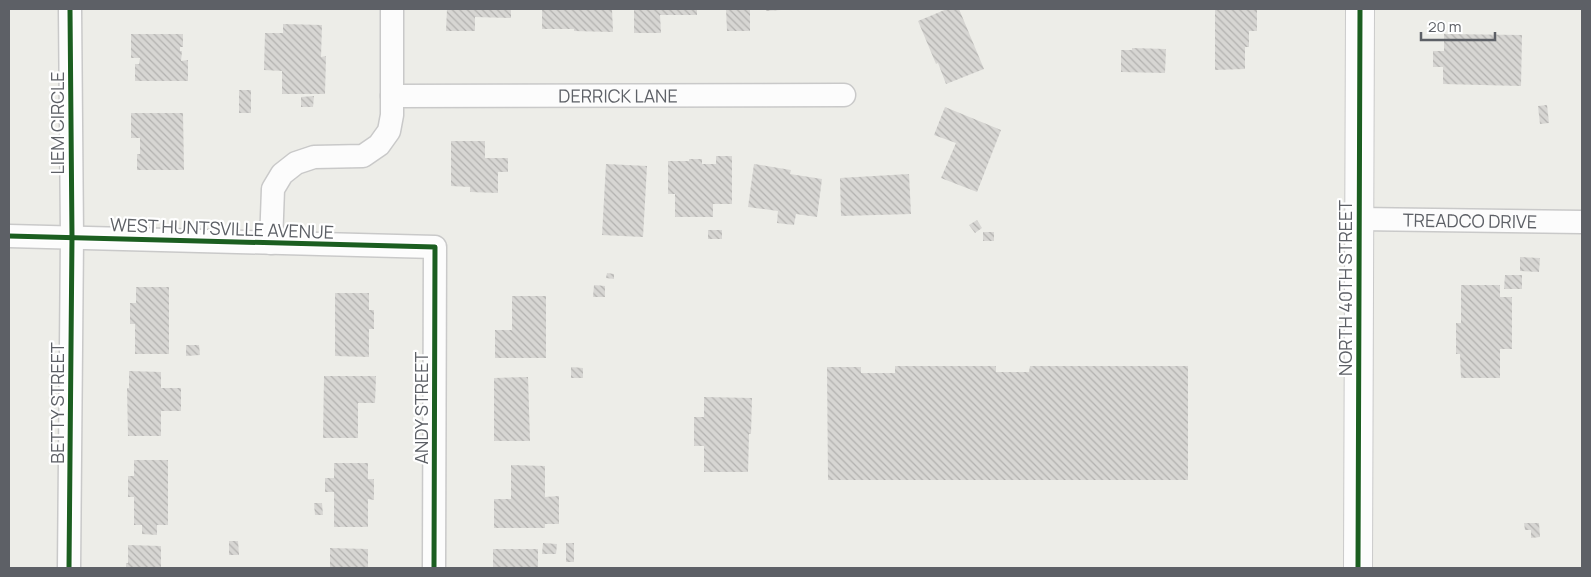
<svg xmlns="http://www.w3.org/2000/svg" width="1591" height="577" viewBox="0 0 1591 577" font-family="Manrope,sans-serif">
<style>
.building{fill:url(#building-back-hatch)}
.lines{fill:none;stroke-linecap:round;stroke-linejoin:round}
.street-casing{stroke:#c9c9c9;stroke-width:25}
.secondary-casing{stroke:#cacaca;stroke-width:30}
.street{stroke:#fcfcfc;stroke-width:22}
.secondary{stroke:#fcfcfc;stroke-width:28}
.cycleway-casing{stroke:#fff;stroke-width:8}
.cycleway{stroke:#1b5e20;stroke-width:5}
.labels{text-anchor:middle;dominant-baseline:central;stroke-width:4.5;stroke-linejoin:round;paint-order:stroke}
.street-label{font-size:18px;fill:#5d6066;stroke:#fff}
</style>
<defs>
<pattern id="building-back-hatch" width="6" height="6" patternUnits="userSpaceOnUse" patternTransform="scale(1.25)"><rect width="6" height="6" fill="#d7d6d3"/><path d="M-1 5l2 2M0 0l6 6M5-1l2 2" fill="none" stroke="#b2b1af"/></pattern>
</defs>
<rect width="100%" height="100%" fill="#edede8"/>
<!-- building -->
<g class="building">
<path d="M447 9H511V18L475 17V31H446Z"/>
<path d="M542 9H612L613 32 574 31V29H542Z"/>
<path d="M634 9H697V15H660L661 33H634Z"/>
<path d="M726 9H750V31H727Z"/>
<path d="M766 9H781V10L766 11Z"/>
<path d="M947 9H959L984 69 946 84 938 63 936 64 918 21Z"/>
<path d="M1215 9H1257V31H1249V47H1245V69L1215 70Z"/>
<path d="M283 24 322 25 321 57 326 56 325 94H282V71L264 70 265 33H283Z"/>
<path d="M131 34H183V47H180V51H182L181 61 188 60V81H135V64H139L140 58H131Z"/>
<path d="M1444 34 1522 35 1521 86 1443 84V67H1433V51H1444Z"/>
<path d="M1132 48 1166 49 1165 73 1121 72V50H1132Z"/>
<rect x="239" y="90" width="12" height="23"/>
<path d="M314 96 313 107H301V97Z"/>
<path d="M1547 105 1549 123 1540 124 1538 106Z"/>
<path d="M945 107 1001 130 977 192 941 178 956 143 934 135Z"/>
<path d="M131 113H183L184 170H137V154H140V138H131Z"/>
<path d="M451 141H485V158H508V172H498V193L470 192V187L451 186Z"/>
<path d="M716 156H732V204H713V217H675V194H668V161H689V159H702V164H716Z"/>
<path d="M606 164 647 166 643 237 602 235Z"/>
<path d="M754 164 791 170 790 174 822 179 817 217 796 214 794 225 777 223 778 211 748 207Z"/>
<path d="M909 174 911 214 841 216 840 178Z"/>
<path d="M977 220 982 228 975 233 969 225Z"/>
<rect x="708" y="230" width="14" height="9"/>
<rect x="983" y="232" width="11" height="9"/>
<path d="M1520 257 1540 258 1539 272 1520 271Z"/>
<path d="M607 273 614 274V279L606 278Z"/>
<path d="M1505 275H1522V289H1504Z"/>
<path d="M594 285 605 286V297H593Z"/>
<path d="M1461 285H1500V297H1512V349H1500V378H1461L1460 354H1456V323H1461Z"/>
<path d="M136 287H169V354H135V324H130V303H136Z"/>
<path d="M335 293H369V310H374V329H369V357L335 356Z"/>
<path d="M512 296H546V358H495V330H512Z"/>
<path d="M186 345H199L200 355 186 356Z"/>
<path d="M895 366H996V372H1029L1030 366H1188V480H828L827 367H861V373H895Z"/>
<path d="M571 367 583 368V378H571Z"/>
<path d="M129 371 161 372V388H181V411H161V436H128L127 388H129Z"/>
<path d="M324 376H376L375 403H358V438H323Z"/>
<path d="M528 377 530 441H494V378Z"/>
<path d="M704 397 752 398 751 434H749L748 472H704V446H694V417H704Z"/>
<path d="M134 460H168V525H157V535L142 534V525H134V497H128V476H134Z"/>
<path d="M334 463H368V479H374V500L368 499V527H334V492H325V478H334Z"/>
<path d="M511 465 545 466V497L559 496V524H545V528H494V499H511Z"/>
<path d="M314 503H322L323 515H315Z"/>
<path d="M1524 523H1539L1540 537 1531 538V530H1525Z"/>
<path d="M229 541H238L239 555H229Z"/>
<path d="M543 543 557 544 556 554H542Z"/>
<rect x="566" y="543" width="8" height="19"/>
<path d="M128 545 161 546V568H126V563H128Z"/>
<path d="M330 548 368 549V568H330Z"/>
<rect x="493" y="549" width="45" height="19"/>
</g>
<g class="lines">
<!-- street casing -->
<g class="street-casing">
<g id="street">
<path id="s1" d="M392 96 844 95"/>
<path id="s2" d="M1359 219 1582 222"/>
<path d="M9 236 435 247 434 568"/>
<path d="M271 243 273 189 282 174 296 163 314 157 363 156 379 145 389 131 392 115V9"/>
<path d="M69 568 72 237 70 9"/>
</g>
</g>
<!-- secondary casing -->
<g class="secondary-casing">
<path id="secondary" d="M1358 568 1360 9"/>
</g>
<!-- street -->
<use href="#street" class="street"/>
<!-- secondary -->
<use href="#secondary" class="secondary"/>
<!-- cycleway casing -->
<g class="cycleway-casing">
<g id="cycleway">
<path d="M9 236 435 247 434 568"/>
<path d="M69 568 72 237 70 9"/>
<path d="M1358 568 1360 9"/>
</g>
</g>
<!-- cycleway -->
<use href="#cycleway" class="cycleway"/>
</g>
<g class="labels">
<!-- street labels -->
<g class="street-label">
<text stroke="none"><textPath href="#s1" startOffset="226">DERRICK LANE</textPath></text>
<text transform="translate(57 123) rotate(-90)">LIEM CIRCLE</text>
<text stroke="none"><textPath href="#s2" startOffset="111">TREADCO DRIVE</textPath></text>
<text transform="translate(222 228) rotate(2)">WEST HUNTSVILLE AVENUE</text>
<text transform="translate(1345 288) rotate(-90)">NORTH 40TH STREET</text>
<text transform="translate(57 403) rotate(-90)">BETTY STREET</text>
<text transform="translate(421 408) rotate(-90)">ANDY STREET</text>
</g>
</g>
<!-- border -->
<rect width="1591" height="577" fill="none" stroke="#5d6066" stroke-width="20"/>
<!-- scale -->
<path d="M1421 32v8h74v-8" fill="none" stroke="#5d6066" stroke-width="2.5"/>
<text x="1428" y="32" font-size="15" fill="#5d6066" stroke="#ffffff" stroke-width="4" paint-order="stroke">20 m</text>
</svg>
